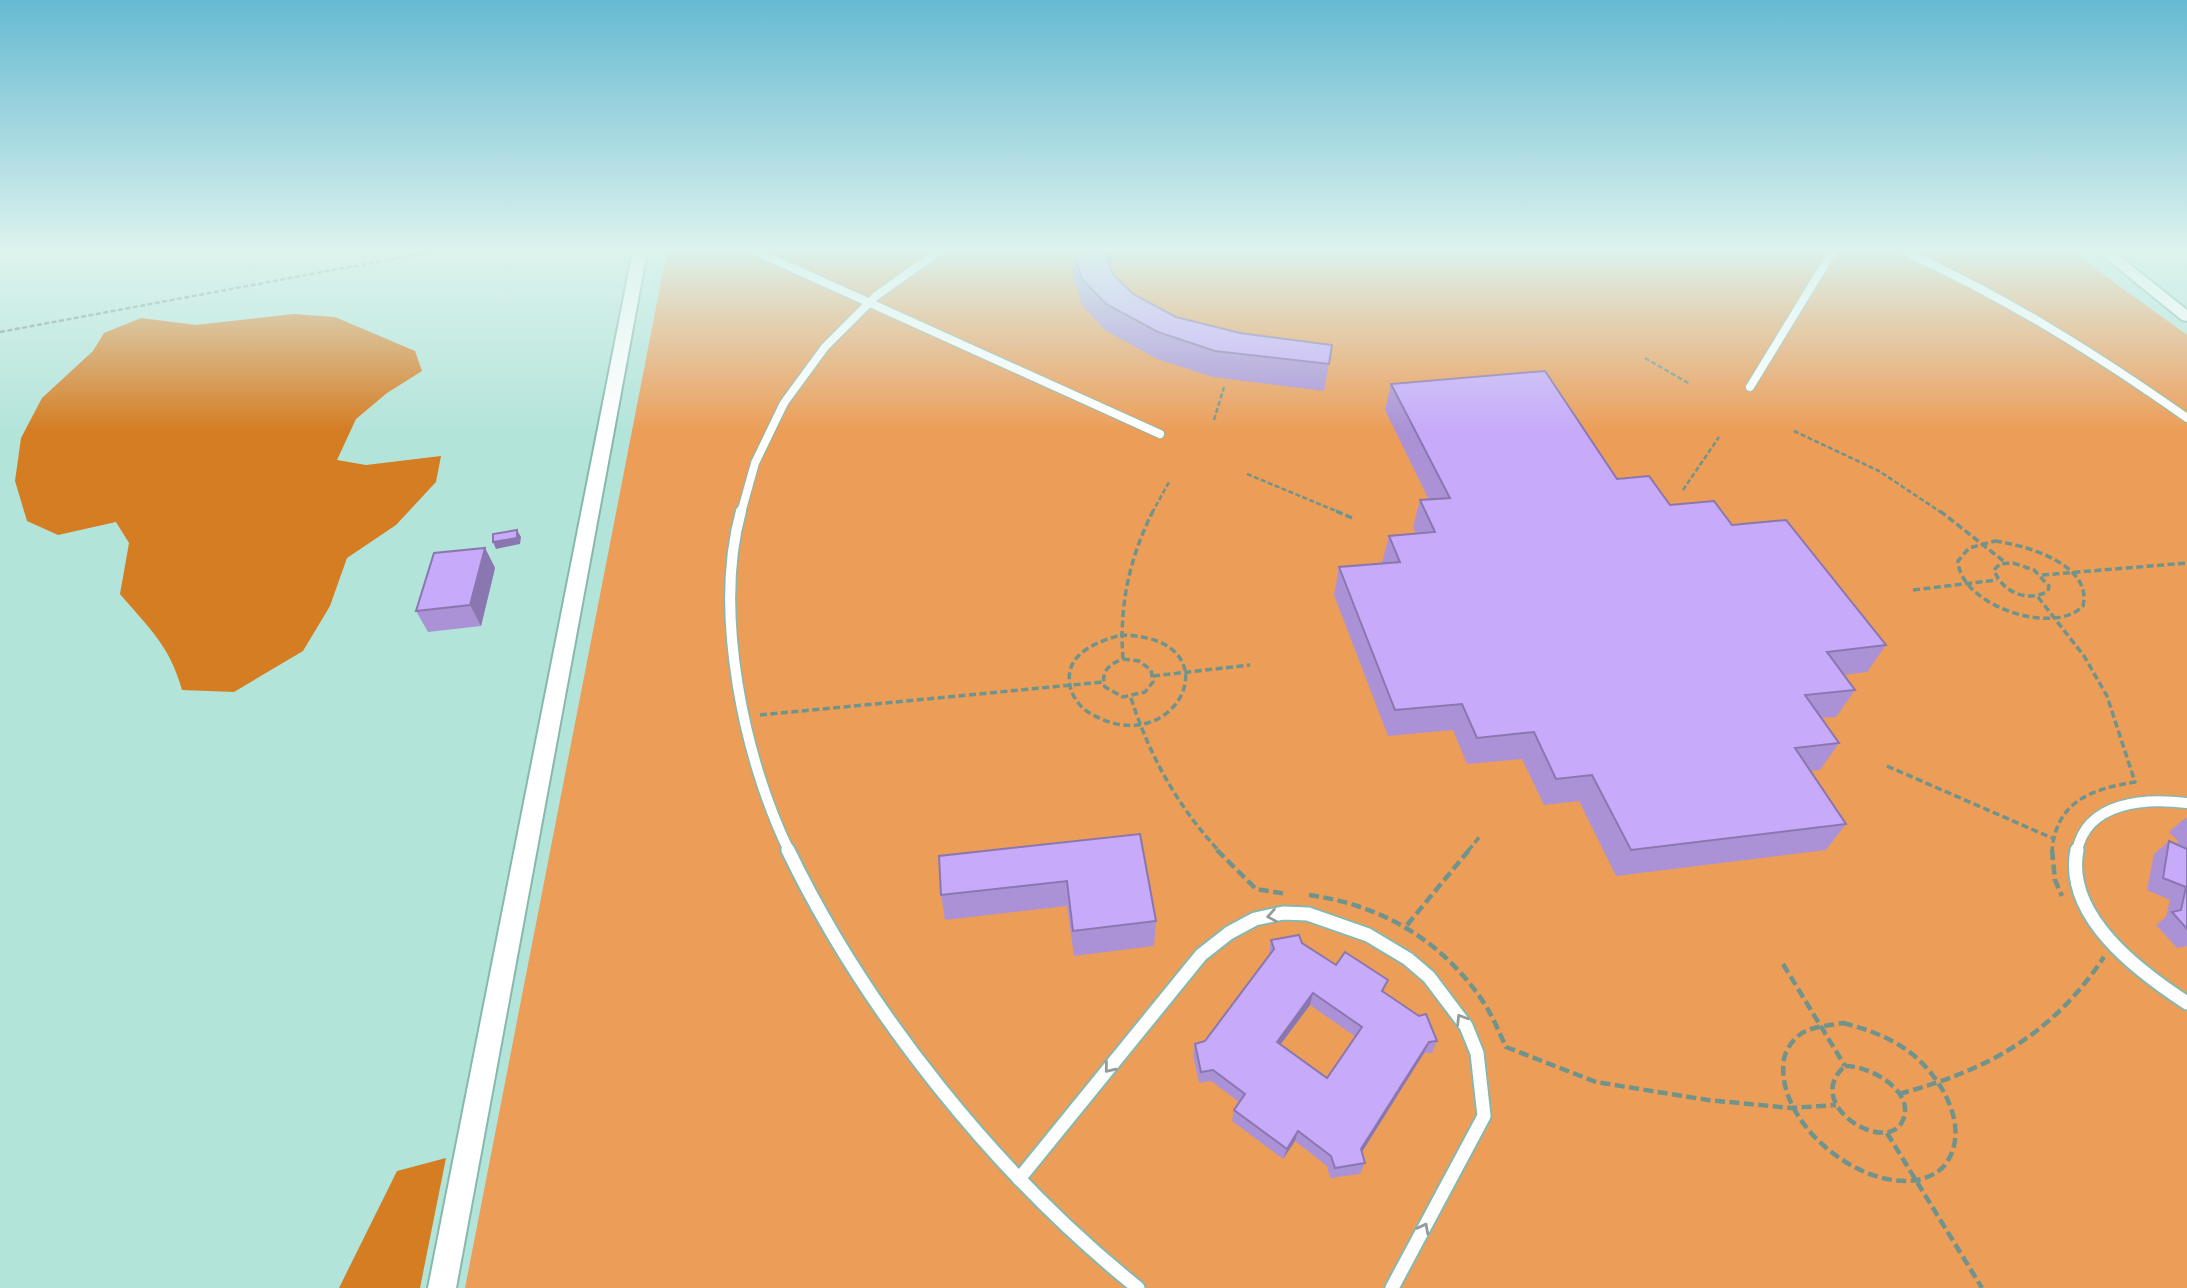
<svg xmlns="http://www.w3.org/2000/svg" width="2187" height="1288" viewBox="0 0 2187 1288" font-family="Figtree,sans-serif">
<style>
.green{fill:#ec9e59}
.forest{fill:#d57d23}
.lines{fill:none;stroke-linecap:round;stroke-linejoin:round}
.service-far2-casing{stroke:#87b7ad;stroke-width:10}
.service-far1-casing{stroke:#87b7ad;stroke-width:13}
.service-casing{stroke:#87b7ad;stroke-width:17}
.minor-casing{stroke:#87b7ad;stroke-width:4}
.path-far2{stroke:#70938c;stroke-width:2.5;stroke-dasharray:5 2.5;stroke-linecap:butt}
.path-far1{stroke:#70938c;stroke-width:3.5;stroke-dasharray:7 3.5;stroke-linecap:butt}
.path{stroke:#70938c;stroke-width:4.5;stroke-dasharray:10 4.5;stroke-linecap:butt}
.service-far2{stroke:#fff;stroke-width:8}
.service-far1{stroke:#fff;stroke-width:10}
.service{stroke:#fff;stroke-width:13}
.minor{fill:#fff;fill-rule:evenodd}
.wall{fill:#ab92d7;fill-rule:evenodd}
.shaded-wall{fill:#8b77af}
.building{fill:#c7aafa;stroke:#8b77af;stroke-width:2;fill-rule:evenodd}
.oneway{stroke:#929c9a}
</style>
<rect width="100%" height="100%" fill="#b3e4da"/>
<!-- green -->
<path class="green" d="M667 251H2071L2187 335V1288H465Z"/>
<!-- forest -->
<g class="forest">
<path d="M293 314 335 317 415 351 422 371 387 393 356 419 337 460 366 465 441 456 436 482 396 525 347 558 330 606 303 651 234 692 182 690C170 646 149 628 120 594L129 543 116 522 58 535 27 521 15 481 21 438 42 398 93 351 104 333 141 318 196 325Z"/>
<path d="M446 1158 420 1288H339L397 1171Z"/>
</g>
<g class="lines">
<!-- service-far2 casing -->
<g class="service-far2-casing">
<g id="service-far2">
<path d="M755 251 1160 434"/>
<path d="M1903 251C2004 296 2096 354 2187 418"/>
<path d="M1750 387 1833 251"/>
<path d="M741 513 755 463 784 403 825 347 876 296 939 251"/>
</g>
</g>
<!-- service-far1 casing -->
<g class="service-far1-casing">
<g id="service-far1">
<path d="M741 511C713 612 744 759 789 851"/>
<path d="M2077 851C2087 801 2146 798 2187 803"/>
</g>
</g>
<!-- service casing -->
<g class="service-casing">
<g id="service">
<path d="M788 850C866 1012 997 1175 1138 1288"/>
<path d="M2077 850C2064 916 2138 971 2187 1003"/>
<path d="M1019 1179 1201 955 1229 933 1255 919 1283 913 1308 914 1368 935 1408 959 1429 977 1466 1026 1477 1053 1484 1116 1392 1288"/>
</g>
</g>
<!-- minor casing -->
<g class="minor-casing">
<g id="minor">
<path d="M633 251H647L456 1288H428Z"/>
<path d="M2097 251H2113L2187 310V321L2182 320Z"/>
</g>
</g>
<!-- path-far2 -->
<g class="path-far2">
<path d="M0 332 435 251"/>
<path d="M1645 358 1690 384"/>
<path d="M1214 420 1224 387"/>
<path d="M1794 431 1879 471 1942 513"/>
<path d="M1247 474 1341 513"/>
<path d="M1683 490 1719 437"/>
<path d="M1152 513 1169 482"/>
</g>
<!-- path-far1 -->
<g class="path-far1">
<path d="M1336 511 1352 518"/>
<path d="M1940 511 2006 563"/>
<path d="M1995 541C2025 545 2093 564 2083 606 2053 637 1960 605 1958 561L1969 548Z"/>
<path d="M2013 563 2034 570 2049 586 2048 591C2027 603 2002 592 1994 570L2000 564Z"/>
<path d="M2042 575 2187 563"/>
<path d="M1913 590 1997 580"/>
<path d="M2038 597 2084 656 2107 696 2135 782C2092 789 2056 801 2052 851"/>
<path d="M1120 635C1240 636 1175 767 1088 712 1079 706 1072 696 1070 686 1064 654 1095 643 1120 635Z"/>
<path d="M1123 659C1119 606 1129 559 1153 511"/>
<path d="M1123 659 1139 661 1151 670 1153 682 1145 692 1123 697 1105 687C1100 672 1109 664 1123 659Z"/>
<path d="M1153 676 1250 665"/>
<path d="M1131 698C1149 755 1178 807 1219 851"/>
<path d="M760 715 1103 682"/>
<path d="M1887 766 2052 838"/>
<path d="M1468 851 1481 835"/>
</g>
<!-- path -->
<g class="path">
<path d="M1217 850 1256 889 1287 894"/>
<path d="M2052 850 2055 880 2062 896"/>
<path d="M1309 895C1382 905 1443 941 1484 1003 1493 1017 1499 1032 1506 1047L1596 1082 1708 1100 1791 1108 1836 1105"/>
<path d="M1407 925 1469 850"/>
<path d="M1783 964 1845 1066"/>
<path d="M1843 1023C1870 1030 1898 1040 1919 1060 1946 1086 1970 1131 1945 1165 1938 1173 1928 1178 1917 1180 1857 1190 1774 1120 1784 1059 1786 1048 1796 1035 1806 1031 1817 1026 1832 1025 1843 1023Z"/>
<path d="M1845 1066C1869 1065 1918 1092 1902 1122 1885 1155 1801 1104 1845 1066Z"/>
<path d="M1899 1094C1988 1070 2052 1035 2104 957"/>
<path d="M1887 1133 1982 1288"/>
</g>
<!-- service-far2 -->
<use href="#service-far2" class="service-far2"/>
<!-- service-far1 -->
<use href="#service-far1" class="service-far1"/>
<!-- service -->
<use href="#service" class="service"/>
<!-- minor -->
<use href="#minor" class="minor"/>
</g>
<!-- wall -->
<g class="wall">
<path d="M1119 251 1109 265 1113 274 1133 294 1176 317 1240 333 1332 345 1324 391 1213 377 1157 359 1105 330 1082 305 1074 279V253Z"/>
<path d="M1391 384 1617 479 1670 505 1732 525 1886 645 1867 672 1844 675 1855 690 1836 717 1821 718 1839 743 1820 770 1810 771 1846 824 1826 850 1616 876 1579 801 1544 805 1522 759 1467 764 1453 730 1388 736 1334 595 1339 567 1382 563 1389 536 1416 534 1413 527 1420 500H1429L1385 410Z"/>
<path d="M485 548 495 568 481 626 428 632 416 611Z"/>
<path d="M2187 818V946L2177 948 2156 925 2166 917 2170 900 2147 890 2154 854 2169 841 2177 845 2178 841 2169 832 2184 819Z"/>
<path d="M1140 834 1156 921 1154 946 1074 956 1067 906 945 920 941 895Z"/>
<path d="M1271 940 1302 943 1336 965 1383 992 1437 1041 1432 1053H1424L1362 1152 1365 1163 1360 1174 1330 1178 1327 1166 1295 1141 1283 1159 1232 1121 1234 1110 1239 1102 1211 1081 1199 1083 1193 1055 1195 1044 1205 1041 1269 955V953ZM1310 1005 1356 1037 1327 1078 1281 1044Z"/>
</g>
<!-- shaded-wall -->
<g class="shaded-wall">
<path d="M1106 251H1119L1107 267 1105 279Z"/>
<path d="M517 530 521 537 520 544 496 549 493 542Z"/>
<path d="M485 548 495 568 481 626 470 605Z"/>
<path d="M1313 993 1310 1005 1274 1053 1277 1042Z"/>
<path d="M1429 1042 1424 1053 1357 1160 1361 1149Z"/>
<path d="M1298 1131 1295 1141 1283 1159 1287 1149Z"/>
</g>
<!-- building -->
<g class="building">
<path d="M1074 251H1106L1105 253 1113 274 1133 294 1176 317 1240 333 1332 345 1329 364 1215 351 1158 332 1106 304 1082 279 1074 253Z"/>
<path d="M1545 371 1617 479 1649 476 1670 505 1714 501 1732 525 1786 520 1886 645 1827 652 1855 690 1805 695 1839 743 1795 748 1846 824 1631 850 1592 775 1556 779 1534 732 1477 738 1462 704 1395 710 1339 567 1400 562 1389 536 1435 532 1420 500 1450 498 1391 384Z"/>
<path d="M517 530V538L493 542V534Z"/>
<path d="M485 548 470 605 416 611 434 553Z"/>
<path d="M1140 834 1156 921 1073 931 1067 881 941 895 939 856Z"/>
<path d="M2169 841 2187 849V929L2172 912 2181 910 2186 887 2163 878Z"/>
<path d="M1299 935 1302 943 1336 965 1345 952 1388 980 1382 991 1419 1016 1426 1014 1437 1041 1429 1042 1361 1149 1365 1163 1335 1168 1331 1156 1298 1131 1287 1149 1234 1110 1245 1094 1213 1070 1201 1072 1195 1044 1205 1041 1274 949 1271 940ZM1313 993 1362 1027 1327 1078 1277 1042Z"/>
</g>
<!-- one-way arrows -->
<defs><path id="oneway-chevron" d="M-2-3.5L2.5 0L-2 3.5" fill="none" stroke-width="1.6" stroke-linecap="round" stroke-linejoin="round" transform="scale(1.75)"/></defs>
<g class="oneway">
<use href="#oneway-chevron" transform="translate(1272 916) rotate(170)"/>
<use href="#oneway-chevron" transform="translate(1461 1019) rotate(-122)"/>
<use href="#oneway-chevron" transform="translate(1109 1068) rotate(129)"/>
<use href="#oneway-chevron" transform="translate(1424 1228) rotate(-62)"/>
</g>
<!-- sky -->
<linearGradient id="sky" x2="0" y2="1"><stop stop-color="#66bad2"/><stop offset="0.58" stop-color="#ddf3ee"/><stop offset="1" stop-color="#ddf3ee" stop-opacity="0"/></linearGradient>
<rect width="2187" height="431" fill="url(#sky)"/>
</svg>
